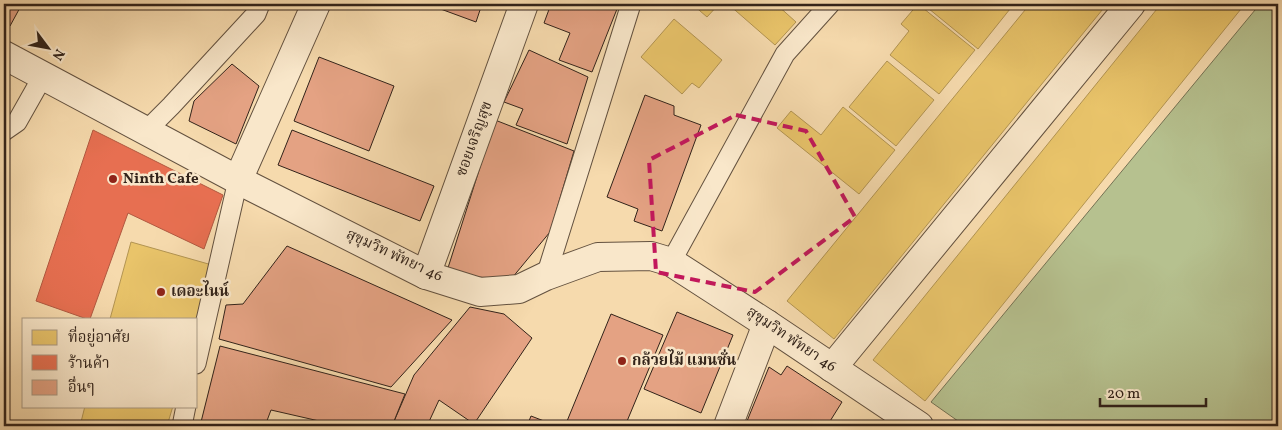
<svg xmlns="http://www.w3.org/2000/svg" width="1282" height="430" viewBox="0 0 1282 430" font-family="Vollkorn,'Noto Serif Thai',serif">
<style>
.green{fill:#b6c18f;stroke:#747254}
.homes{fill:#e9c46a;stroke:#b29452}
.shops{fill:#e76f51;stroke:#b15840}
.building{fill:#e4a283;stroke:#32231a}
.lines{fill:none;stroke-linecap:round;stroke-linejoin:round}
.service-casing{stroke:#63513f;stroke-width:21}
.minor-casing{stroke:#63513f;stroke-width:30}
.service{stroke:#f9e7ca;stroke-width:19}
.minor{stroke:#f9e7ca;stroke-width:28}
.marked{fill:none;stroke:#c2185b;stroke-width:4;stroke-dasharray:10 6;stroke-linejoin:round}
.poi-dot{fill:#8f2418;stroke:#f9e7ca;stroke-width:2}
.labels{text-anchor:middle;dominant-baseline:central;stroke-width:5;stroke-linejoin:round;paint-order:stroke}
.street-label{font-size:15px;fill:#32231a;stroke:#f9e7ca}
.poi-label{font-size:15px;font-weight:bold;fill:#32231a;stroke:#f9e7ca;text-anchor:start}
</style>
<rect width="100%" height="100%" fill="#f6daad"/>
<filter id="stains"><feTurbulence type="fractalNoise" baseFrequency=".004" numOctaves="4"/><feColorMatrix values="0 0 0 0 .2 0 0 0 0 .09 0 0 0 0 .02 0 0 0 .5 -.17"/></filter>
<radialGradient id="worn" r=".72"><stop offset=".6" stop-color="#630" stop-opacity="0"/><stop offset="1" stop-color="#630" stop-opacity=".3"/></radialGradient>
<!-- green -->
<path class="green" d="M1260 4H1278V426H965L931 402Z"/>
<!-- homes -->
<g class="homes">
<path d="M692 4H719L707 17Z"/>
<path d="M728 4H776L796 22 775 45Z"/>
<path d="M918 4 975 50 939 94 890 55 909 31 901 24Z"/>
<path d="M923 4H1014L978 49Z"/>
<path d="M1030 4H1107L834 339 787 301Z"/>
<path d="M1161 4H1245L925 401 873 360Z"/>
<path d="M674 19 722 60 699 88 692 83 682 94 641 57Z"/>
<path d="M887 61 934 100 896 146 849 107Z"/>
<path d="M843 107 895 150 859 194 777 128 791 111 821 135Z"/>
<path d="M131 242 212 265 196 323V319H110Z"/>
<path d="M85 406H173L167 426H80Z"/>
</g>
<!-- shops -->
<path class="shops" d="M93 130 223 195 204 249 128 213 90 319H87L36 301Z"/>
<!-- building -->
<g class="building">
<path d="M4 4H22L10 26 4 23Z"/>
<path d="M427 4H482L476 22Z"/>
<path d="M551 4H604L617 9 592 72 559 60 570 33 544 23Z"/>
<path d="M529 50 588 77 567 144 516 125 523 109 504 102Z"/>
<path d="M319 57 394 86 369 151 294 121Z"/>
<path d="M232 64 259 86 236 144 189 121 194 101Z"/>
<path d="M645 95 674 106V115L701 125 662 231 634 221 638 209 607 197Z"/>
<path d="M495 120 574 151 550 232 512 278 464 277 447 271Z"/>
<path d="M292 130 434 186 420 221 278 165Z"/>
<path d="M287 246 452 320 391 387 219 339 226 305 243 304Z"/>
<path d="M470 307 504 314 532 338 474 424 439 400 427 426H392L414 375Z"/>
<path d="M677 312 733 335 701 413 644 389Z"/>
<path d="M611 314 663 335 625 426H565Z"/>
<path d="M220 346 405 394 392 426H341L271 410 265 426H200Z"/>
<path d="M787 366 842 402 827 426H745L769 367 781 375Z"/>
<path d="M531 416 557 426H527Z"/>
</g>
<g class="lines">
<!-- service casing -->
<g class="service-casing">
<g id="service">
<path d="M147 130 171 106 256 14 260 4"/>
<path d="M4 131 17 122 43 76"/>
<path d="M671 262 785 54 830 4"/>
<path d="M546 276 631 4"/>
<path d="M196 364 238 180"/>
<path d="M182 426 186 406"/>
</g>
</g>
<!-- minor casing -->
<g class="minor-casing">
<g id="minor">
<path d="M4 55 238 180 426 275 480 292 519 289 546 276 598 257 651 256 671 262 767 324 919 426"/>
<path d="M238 180 316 4"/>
<path d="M426 275 524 4"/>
<path d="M832 368 1131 4"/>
<path d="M728 426 767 324"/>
</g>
</g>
<!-- service -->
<use href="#service" class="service"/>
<!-- minor -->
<use href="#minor" class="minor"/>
</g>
<!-- marked area -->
<path class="marked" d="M736 115 806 131 855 217 755 292 656 272 649 160Z"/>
<!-- markers -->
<g class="poi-dot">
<circle cx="113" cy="179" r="5"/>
<circle cx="161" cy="292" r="5"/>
<circle cx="622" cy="361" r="5"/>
</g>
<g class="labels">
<!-- street labels -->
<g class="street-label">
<text transform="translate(475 139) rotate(-70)">ซอยเจริญสุข</text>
<text transform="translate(394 256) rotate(25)">สุขุมวิท พัทยา 46</text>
<text transform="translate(791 340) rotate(34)">สุขุมวิท พัทยา 46</text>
</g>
<!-- poi labels -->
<g class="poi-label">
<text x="123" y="179">Ninth Cafe</text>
<text x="171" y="292">เดอะไนน์</text>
<text x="632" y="361">กล้วยไม้ แมนชั่น</text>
</g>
</g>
<!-- margin -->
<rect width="1282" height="430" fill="none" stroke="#f6daad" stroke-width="20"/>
<rect x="5" y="5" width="1272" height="420" fill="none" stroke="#32231a" stroke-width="2.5"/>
<rect x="10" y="10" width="1262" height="410" fill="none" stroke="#32231a"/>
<!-- legend -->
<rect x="22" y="318" width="175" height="90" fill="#f9e7ca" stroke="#a99984"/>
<rect x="32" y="330" width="25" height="15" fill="#e9c46a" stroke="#a99984"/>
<text x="68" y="342" font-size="15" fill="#32231a">ที่อยู่อาศัย</text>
<rect x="32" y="355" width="25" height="15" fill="#e76f51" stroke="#a99984"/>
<text x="68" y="368" font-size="15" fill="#32231a">ร้านค้า</text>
<rect x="32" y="380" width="25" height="15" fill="#e4a283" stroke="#a99984"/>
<text x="68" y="392" font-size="15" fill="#32231a">อื่นๆ</text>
<!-- north arrow -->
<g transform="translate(48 48) rotate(122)" stroke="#f9e7ca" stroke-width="4" paint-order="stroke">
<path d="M0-4L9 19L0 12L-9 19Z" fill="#32231a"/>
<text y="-8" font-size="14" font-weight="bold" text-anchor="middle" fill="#32231a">N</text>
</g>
<!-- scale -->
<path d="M1100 398v8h106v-8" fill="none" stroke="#32231a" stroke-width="2.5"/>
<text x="1107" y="398" font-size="15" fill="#32231a" stroke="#f9e7ca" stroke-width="4" paint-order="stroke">20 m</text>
<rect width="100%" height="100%" filter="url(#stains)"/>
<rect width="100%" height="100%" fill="url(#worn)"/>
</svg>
